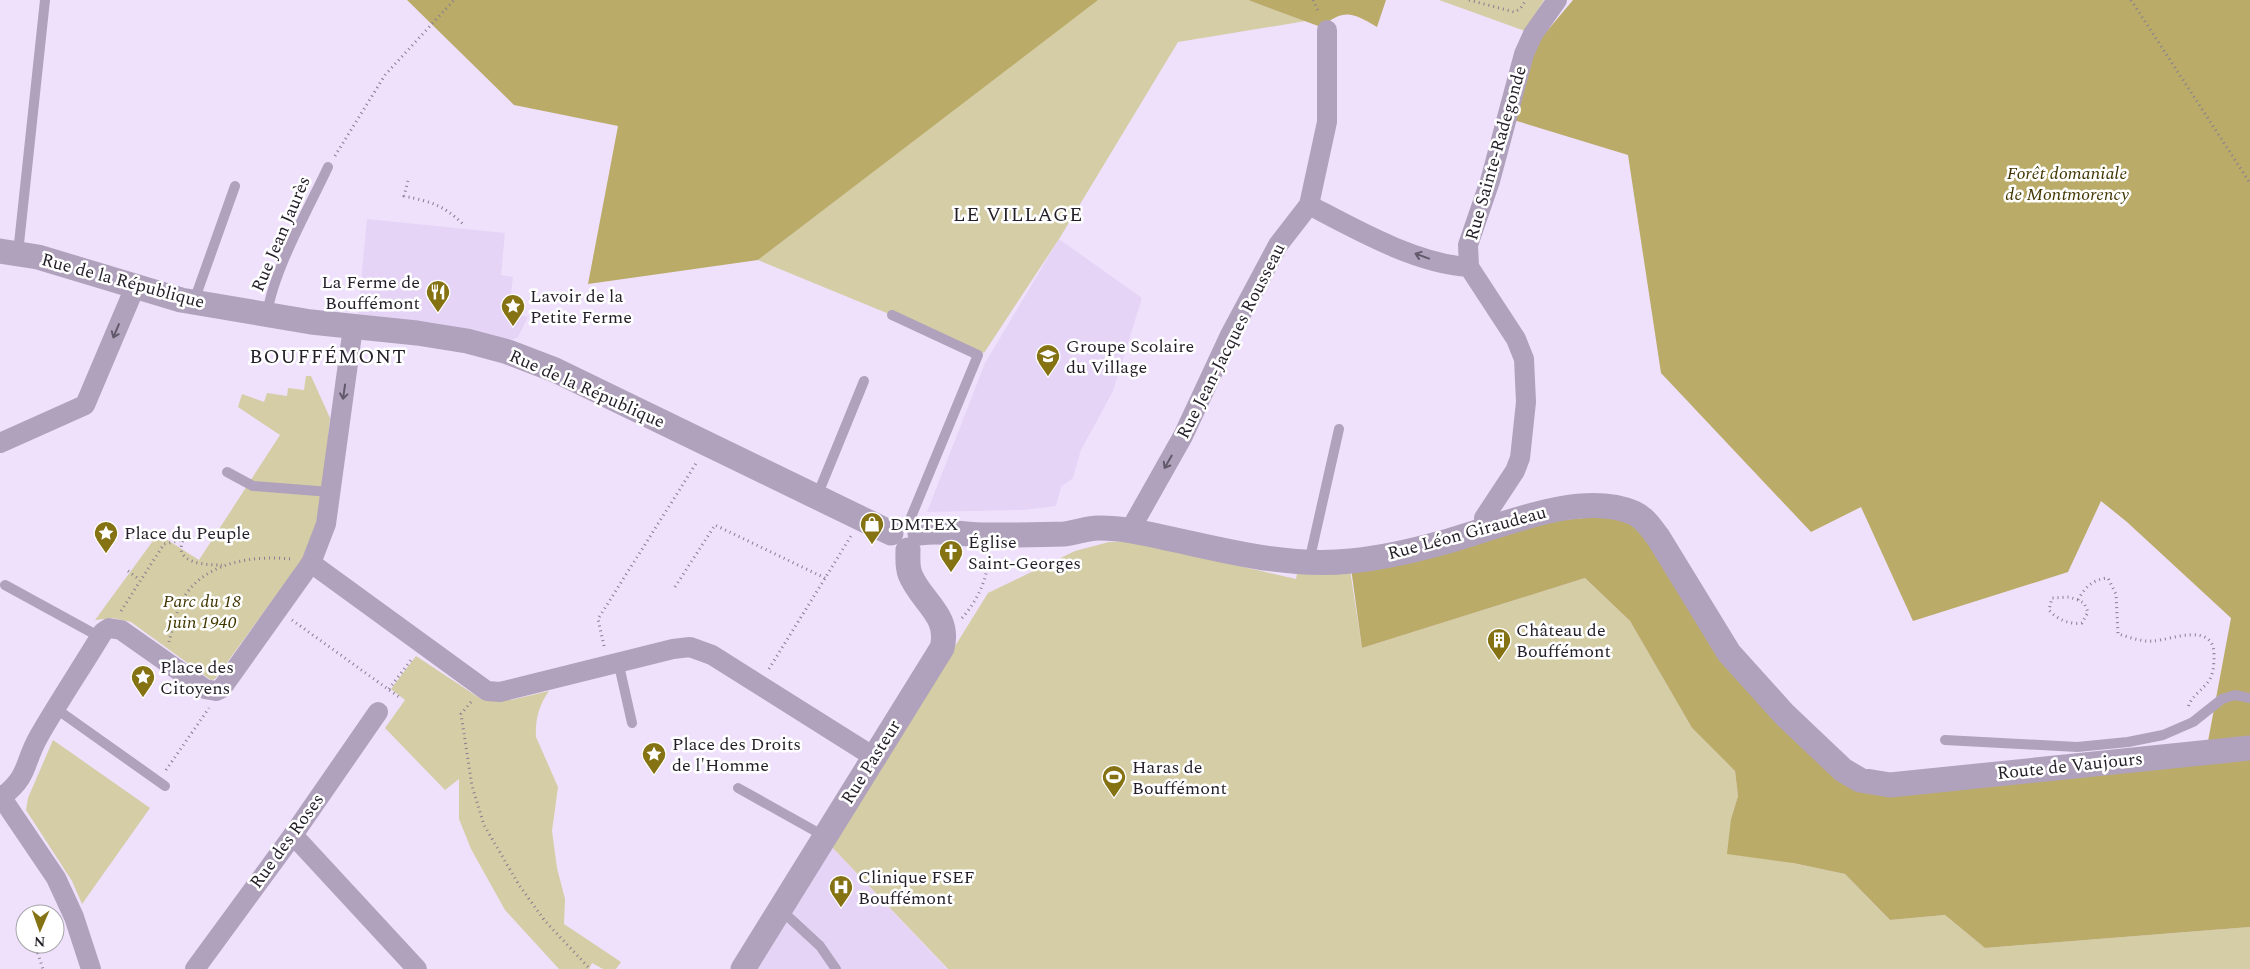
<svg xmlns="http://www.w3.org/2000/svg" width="2250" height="969" viewBox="0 0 2250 969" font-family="Spectral,serif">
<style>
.built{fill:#e6d4f6}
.green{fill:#d5cda5}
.forest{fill:#baab69}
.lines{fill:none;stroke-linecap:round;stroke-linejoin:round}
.path{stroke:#877e90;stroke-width:3;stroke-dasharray:1 4;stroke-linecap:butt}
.service{stroke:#b0a2bc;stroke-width:10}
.minor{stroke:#b0a2bc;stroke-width:20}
.tertiary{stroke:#b0a2bc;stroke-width:25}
.oneway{stroke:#62596a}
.labels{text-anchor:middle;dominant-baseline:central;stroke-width:5;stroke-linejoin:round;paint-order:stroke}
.street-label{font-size:18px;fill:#231e27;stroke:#fff}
.park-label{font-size:18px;font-style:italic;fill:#413600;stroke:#fff}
.poi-label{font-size:18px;fill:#231e27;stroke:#fff;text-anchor:start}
.quarter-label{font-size:20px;letter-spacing:1px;fill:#231e27;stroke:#fff}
</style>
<rect width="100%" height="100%" fill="#efe1fc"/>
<!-- built -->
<g class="built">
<path d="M367 219 505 233 501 275 513 277 509 312 528 317 518 337 511 340 435 323 358 314Z"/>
<path d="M1059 239 1142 298 1113 391 1081 450 1073 478 1061 487 1056 506 1024 510 927 512 985 363Z"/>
<path d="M831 846 947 969H755Z"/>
</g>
<!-- green -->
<g class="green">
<path d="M1096 0H1248L1306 21 1178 42 1059 239 984 353 758 260Z"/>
<path d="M1439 0H1544L1525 31Z"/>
<path d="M306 376H311L330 418 320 522 309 550 215 679 211 680 131 622 113 618 95 620 158 534 199 560 280 435 238 407 242 394 264 402 267 393 287 396 288 388 304 390Z"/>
<path d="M1131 541 1296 579 1297 573 1350 570 1362 648 1585 578 1630 621 1692 728 1735 771 1738 796 1731 819 1793 863 1845 874 1890 920 1945 915 1985 948 2250 927V969H948L831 846 988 593 1075 551 1109 542Z"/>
<path d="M416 656 481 699 511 700 549 691C539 705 535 720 536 737L558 787 552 831 557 868 565 899 564 924 621 962 616 969H603L592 963 589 969H559L505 910 471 849 459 819V779L445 790 385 728 405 700 391 689Z"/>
<path d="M53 740 150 808 82 904 72 881 26 810 28 798Z"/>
</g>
<!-- forest -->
<g class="forest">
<path d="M407 0H1098L758 260 588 284 618 126 514 105Z"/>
<path d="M1248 0H1386L1377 27C1353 13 1345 8 1321 27Z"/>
<path d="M1573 0H2250V927L1985 948 1945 915 1890 920 1845 874 1793 863 1727 854 1731 819 1738 796 1735 771 1692 728 1630 621 1585 578 1362 648 1350 561 1486 528 1633 513 1729 653 1860 780 2206 752 2231 618 2127 522 2101 501 2068 572 1913 621 1861 507 1811 532 1661 373 1628 155 1507 118 1538 34 1542 37Z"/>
</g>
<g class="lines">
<!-- path -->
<g class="path">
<path d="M1313 0 1319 13"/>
<path d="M1469 0 1514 12 1520 9 1526 0"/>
<path d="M2131 0 2250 183"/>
<path d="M335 156 385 75 454 0"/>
<path d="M408 181 404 196C431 202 442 204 463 224"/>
<path d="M128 571 140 580"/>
<path d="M675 587 715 525 825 578"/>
<path d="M2078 600 2069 597 2052 598 2049 610C2056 619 2070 625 2082 623L2088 612 2084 603 2078 600C2085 587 2093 579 2108 578L2116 594 2118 634C2129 637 2141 642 2153 641 2171 640 2214 621 2214 655 2214 661 2214 668 2212 674 2208 688 2191 694 2188 708"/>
<path d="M121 611 164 544 183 540C173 564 207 565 222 565"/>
<path d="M962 618C977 601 988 579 988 556"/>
<path d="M292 620 399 697"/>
<path d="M169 642C173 626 177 608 186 594 208 562 254 555 291 559"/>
<path d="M604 646 598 619 697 462"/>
<path d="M769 669 851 536"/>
<path d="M389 689 411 660"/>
<path d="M471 702 461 714 472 786 484 825 519 885 545 921 590 969"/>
<path d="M166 770 209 708"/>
<path d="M36 944 35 945 43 969"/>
</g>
<!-- service -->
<g class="service">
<path d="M18 253 45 0"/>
<path d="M194 301 235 186"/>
<path d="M267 314C274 269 308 210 328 167"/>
<path d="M892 315 978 355 909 522"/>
<path d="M227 472 253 486 330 492"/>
<path d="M817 496 864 381"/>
<path d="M1309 562 1339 429"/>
<path d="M5 585 100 637"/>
<path d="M618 661 632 723"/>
<path d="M55 708 165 786"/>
<path d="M1945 740 2077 747 2128 742 2163 735 2193 722 2222 699 2235 695 2250 698"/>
<path d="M738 788 824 836"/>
<path d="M781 910 820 946 836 969"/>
</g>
<!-- minor -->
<g class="minor">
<path d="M1309 205C1355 229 1416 264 1469 267"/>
<path d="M0 443 85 405 135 287"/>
<path d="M1486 528 1484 518 1515 471 1520 458 1526 402 1524 359 1516 339 1469 267 1468 245 1490 181 1524 54 1533 34 1557 0"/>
<path d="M1130 530 1183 436 1230 335 1278 245 1309 205 1327 122V30"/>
<path d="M311 563 487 691 500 692 673 649 690 647 712 655 874 757"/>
<path d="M0 795 56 878 74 917 91 969"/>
<path d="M2 797C30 775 23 764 39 736 59 701 82 667 103 632L109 628 121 630 205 689 216 691 222 688 311 563 326 524 353 327"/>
<path d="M293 835 417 969"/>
<path d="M195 969 293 835 378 712"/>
</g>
<!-- tertiary -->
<g class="tertiary">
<path d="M0 251 38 257 181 300 311 322 417 333 467 341 508 352 555 370 891 533"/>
<path d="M920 533C944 529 967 536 992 535 1016 535 1040 535 1064 534 1076 533 1087 528 1098 528 1109 528 1122 529 1132 531 1205 544 1276 569 1351 561 1381 558 1412 551 1441 543 1496 529 1578 489 1634 513 1645 518 1651 528 1658 537L1729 653 1784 714 1843 770 1860 780 1890 785 2250 748"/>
<path d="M743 969 942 648C951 615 920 601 910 574 907 566 908 558 908 550"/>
</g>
</g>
<!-- one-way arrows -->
<defs><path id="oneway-shaft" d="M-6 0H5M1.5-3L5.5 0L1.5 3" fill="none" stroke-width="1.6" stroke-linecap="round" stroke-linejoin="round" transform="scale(1.25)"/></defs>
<g class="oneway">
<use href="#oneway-shaft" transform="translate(1422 256) rotate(-160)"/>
<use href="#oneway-shaft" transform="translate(116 331) rotate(113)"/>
<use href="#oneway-shaft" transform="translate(344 392) rotate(98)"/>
<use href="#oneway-shaft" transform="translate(1168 462) rotate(120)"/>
</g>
<!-- icons -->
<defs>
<g id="restaurant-pin" transform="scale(1.25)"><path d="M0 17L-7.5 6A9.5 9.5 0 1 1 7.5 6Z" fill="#857213" stroke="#fff"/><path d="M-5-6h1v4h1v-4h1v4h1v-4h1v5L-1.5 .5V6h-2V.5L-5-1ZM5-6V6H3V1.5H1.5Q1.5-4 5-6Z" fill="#fff"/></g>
<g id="sight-pin" transform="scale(1.25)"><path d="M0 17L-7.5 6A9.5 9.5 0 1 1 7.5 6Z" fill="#857213" stroke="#fff"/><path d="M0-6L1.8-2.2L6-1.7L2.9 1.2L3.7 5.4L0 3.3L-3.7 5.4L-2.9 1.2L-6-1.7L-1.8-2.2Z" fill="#fff"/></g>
<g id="school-pin" transform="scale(1.25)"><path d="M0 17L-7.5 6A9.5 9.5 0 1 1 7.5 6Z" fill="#857213" stroke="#fff"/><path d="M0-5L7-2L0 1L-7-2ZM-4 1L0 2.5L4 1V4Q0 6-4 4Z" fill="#fff"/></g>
<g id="shop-pin" transform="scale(1.25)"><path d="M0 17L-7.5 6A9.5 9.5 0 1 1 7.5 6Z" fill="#857213" stroke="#fff"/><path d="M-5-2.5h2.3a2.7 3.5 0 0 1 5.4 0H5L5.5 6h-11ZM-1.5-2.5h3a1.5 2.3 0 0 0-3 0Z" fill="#fff"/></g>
<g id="church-pin" transform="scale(1.25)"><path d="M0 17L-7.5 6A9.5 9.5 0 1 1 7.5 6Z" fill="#857213" stroke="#fff"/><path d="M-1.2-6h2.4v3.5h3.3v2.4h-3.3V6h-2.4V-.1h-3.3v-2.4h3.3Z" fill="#fff"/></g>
<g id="building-pin" transform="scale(1.25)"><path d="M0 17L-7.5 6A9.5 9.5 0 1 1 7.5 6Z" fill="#857213" stroke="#fff"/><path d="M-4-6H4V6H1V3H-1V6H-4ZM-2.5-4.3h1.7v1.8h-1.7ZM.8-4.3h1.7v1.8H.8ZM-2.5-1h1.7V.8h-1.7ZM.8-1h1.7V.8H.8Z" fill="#fff"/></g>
<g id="stadium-pin" transform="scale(1.25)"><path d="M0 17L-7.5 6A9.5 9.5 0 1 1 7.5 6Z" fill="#857213" stroke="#fff"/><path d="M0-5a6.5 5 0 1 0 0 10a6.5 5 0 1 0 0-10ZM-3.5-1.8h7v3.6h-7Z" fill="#fff"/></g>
<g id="hospital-pin" transform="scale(1.25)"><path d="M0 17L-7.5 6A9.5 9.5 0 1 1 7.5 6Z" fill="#857213" stroke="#fff"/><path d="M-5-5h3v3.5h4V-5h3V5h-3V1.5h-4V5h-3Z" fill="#fff"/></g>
</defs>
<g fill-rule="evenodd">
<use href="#restaurant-pin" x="438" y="292"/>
<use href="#sight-pin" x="513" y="306"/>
<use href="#school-pin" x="1048" y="356"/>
<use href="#shop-pin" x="872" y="524"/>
<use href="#sight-pin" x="106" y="533"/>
<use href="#church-pin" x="951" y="552"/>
<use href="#building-pin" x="1499" y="640"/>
<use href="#sight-pin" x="143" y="677"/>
<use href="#sight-pin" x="654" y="754"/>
<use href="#stadium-pin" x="1114" y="777"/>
<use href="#hospital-pin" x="841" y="887"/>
</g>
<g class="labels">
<!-- street labels -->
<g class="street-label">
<text transform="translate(1496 153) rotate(-74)">Rue Sainte-Radegonde</text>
<text transform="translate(281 234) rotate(-67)">Rue Jean Jaurès</text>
<text transform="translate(123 281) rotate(15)">Rue de la République</text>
<text transform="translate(1231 341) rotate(-63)">Rue Jean-Jacques Rousseau</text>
<text transform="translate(587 389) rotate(24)">Rue de la République</text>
<text transform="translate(1467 533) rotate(-15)">Rue Léon Giraudeau</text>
<text transform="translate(871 762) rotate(-58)">Rue Pasteur</text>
<text transform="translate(2070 766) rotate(-6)">Route de Vaujours</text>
<text transform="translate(287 841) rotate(-54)">Rue des Roses</text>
</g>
<!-- park labels -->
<g class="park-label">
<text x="2067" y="173">Forêt domaniale<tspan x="2067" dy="21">de Montmorency</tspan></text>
<text x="202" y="601">Parc du 18<tspan x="202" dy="21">juin 1940</tspan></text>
</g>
<!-- poi labels -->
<g class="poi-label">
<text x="420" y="282" text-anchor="end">La Ferme de<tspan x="420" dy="21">Bouffémont</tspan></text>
<text x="530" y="296">Lavoir de la<tspan x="530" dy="21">Petite Ferme</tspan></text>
<text x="1066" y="346">Groupe Scolaire<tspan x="1066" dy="21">du Village</tspan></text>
<text x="890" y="524">DMTEX</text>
<text x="124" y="533">Place du Peuple</text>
<text x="968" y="542">Église<tspan x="968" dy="21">Saint-Georges</tspan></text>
<text x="1516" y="630">Château de<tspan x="1516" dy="21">Bouffémont</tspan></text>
<text x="160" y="667">Place des<tspan x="160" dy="21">Citoyens</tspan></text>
<text x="672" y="744">Place des Droits<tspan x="672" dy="21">de l'Homme</tspan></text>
<text x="1132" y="767">Haras de<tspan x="1132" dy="21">Bouffémont</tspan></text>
<text x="858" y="877">Clinique FSEF<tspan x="858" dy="21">Bouffémont</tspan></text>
</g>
<!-- quarter labels -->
<g class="quarter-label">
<text x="1018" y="215">LE VILLAGE</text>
<text x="328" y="357">BOUFFÉMONT</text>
</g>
</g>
<!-- north arrow -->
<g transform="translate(40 929) rotate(182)"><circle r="24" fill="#ffffff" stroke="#a7a5a9"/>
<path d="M0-4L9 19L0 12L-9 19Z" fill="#857213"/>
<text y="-8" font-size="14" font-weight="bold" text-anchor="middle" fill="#231e27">N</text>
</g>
</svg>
